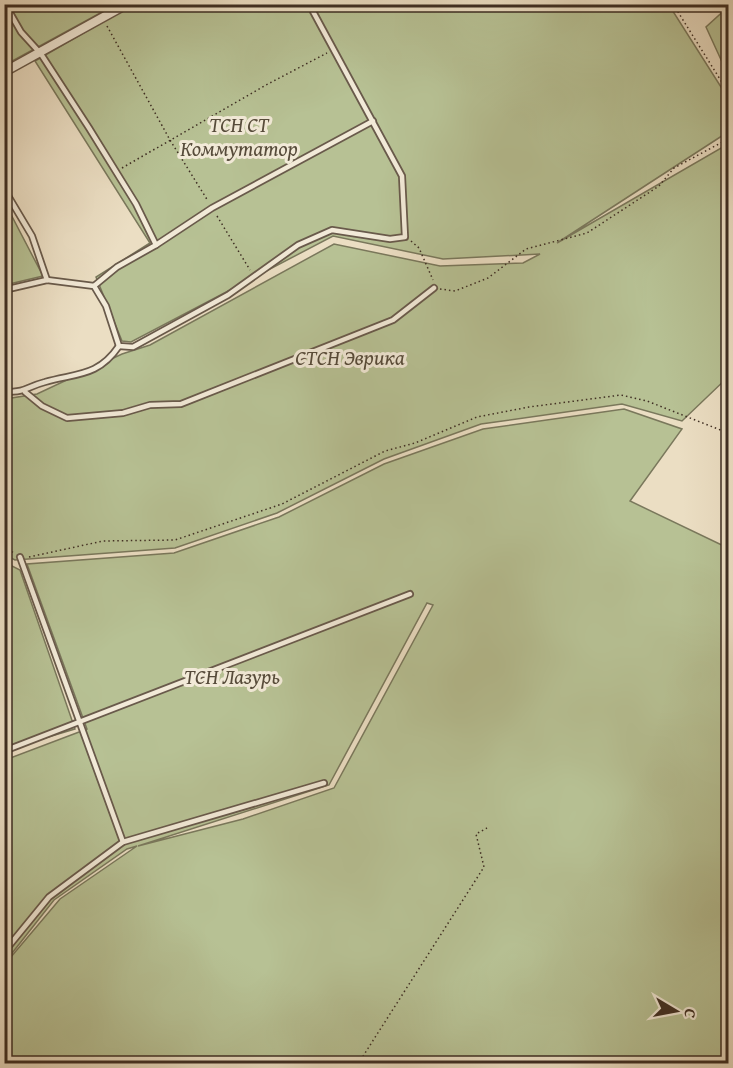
<svg xmlns="http://www.w3.org/2000/svg" width="733" height="1068" viewBox="0 0 733 1068" font-family="'Gentium Book Plus',serif">
<style>
.green{fill:#b7c194;stroke:#7a785c;stroke-width:1.5;fill-rule:evenodd}
.lines{fill:none;stroke-linecap:round;stroke-linejoin:round}
.service-casing{stroke:#695a4b;stroke-width:8}
.minor-casing{stroke:#695a4b;stroke-width:11}
.path{stroke:#3e2e23;stroke-width:1.5;stroke-dasharray:1.5 3;stroke-linecap:butt}
.service{stroke:#f2ead8;stroke-width:4.5}
.minor{stroke:#f2ead8;stroke-width:8}
.labels{text-anchor:middle;dominant-baseline:central;stroke-width:6;stroke-linejoin:round;paint-order:stroke}
.park-label{font-size:21px;font-style:italic;fill:#564b3a;stroke:#f2ead8}
</style>
<rect width="100%" height="100%" fill="#ebdec3"/>
<filter id="stains"><feTurbulence type="fractalNoise" baseFrequency=".00333" numOctaves="4"/><feColorMatrix values="0 0 0 0 .2 0 0 0 0 .09 0 0 0 0 .02 0 0 0 .5 -.17"/></filter>
<radialGradient id="worn" r=".72"><stop offset=".6" stop-color="#630" stop-opacity="0"/><stop offset="1" stop-color="#630" stop-opacity=".3"/></radialGradient>
<!-- green -->
<g class="green">
<path d="M5 5H115L5 65Z"/>
<path d="M132 5H669L728 98V132L557 243 728 144V377L682 421 622 404 481 424 384 459 277 513 175 548 15 560 5 555V399L37 394 122 354 150 345 334 244 440 266 523 263 540 254 443 259 333 236 131 342 122 341 96 277 150 243 35 61Z"/>
<path d="M728 7V75L706 27Z"/>
<path d="M4 203H5L43 276 5 285Z"/>
<path d="M624 409 682 429 630 501 728 548V1063L364 1064 332 1059 281 1064 5 1063V964L60 899 137 846 127 849 54 900 5 962V760L87 729 27 564 174 553 279 517 384 464 483 429ZM427 603 433 605 334 788 243 819 138 846 329 785Z"/>
<path d="M4 562 20 570 75 729 5 750Z"/>
</g>
<g class="lines">
<!-- service casing -->
<g class="service-casing">
<g id="service">
<path d="M5 4 21 32 41 54 89 128 136 204 156 245 117 267 94 286"/>
<path d="M4 189 32 236 47 280"/>
<path d="M156 245 212 208 373 121"/>
<path d="M4 290 47 280 94 286 106 306 119 346 133 347 228 295 298 245 332 230 390 239 405 237 402 176 309 4"/>
<path d="M4 392C28 392 26 387 45 382 76 373 98 377 119 346"/>
<path d="M25 392 42 406 67 418 123 413 150 405 181 404 393 320 434 288"/>
<path d="M20 557 123 842"/>
<path d="M4 751 410 594"/>
<path d="M4 952 49 897 123 842 324 783"/>
</g>
</g>
<!-- minor casing -->
<g class="minor-casing">
<path id="minor" d="M4 72 127 4"/>
</g>
<!-- path -->
<g class="path">
<path d="M673 4 728 92"/>
<path d="M107 26 170 140 208 201"/>
<path d="M122 168 266 85 327 53"/>
<path d="M217 216 250 270"/>
<path d="M411 241 419 248 433 280"/>
<path d="M440 289 455 291 488 278 526 249 587 233 659 186 674 168 728 139"/>
<path d="M4 547 14 553"/>
<path d="M29 557 103 541 175 540 282 504 385 451 415 443 477 417 529 407 621 395 647 401 728 433"/>
<path d="M358 1064 484 867 476 834 487 828"/>
</g>
<!-- service -->
<use href="#service" class="service"/>
<!-- minor -->
<use href="#minor" class="minor"/>
</g>
<g class="labels">
<!-- park labels -->
<g class="park-label">
<text x="239" y="124">ТСН СТ<tspan x="239" dy="24">Коммутатор</tspan></text>
<text x="350" y="357">СТСН Эврика</text>
<text x="232" y="676">ТСН Лазурь</text>
</g>
</g>
<!-- margin -->
<rect width="733" height="1068" fill="none" stroke="#ebdec3" stroke-width="24"/>
<rect x="6" y="6" width="721" height="1056" fill="none" stroke="#3e2e23" stroke-width="3"/>
<rect x="12" y="12" width="709" height="1044" fill="none" stroke="#3e2e23" stroke-width="1.5"/>
<!-- north arrow -->
<g transform="translate(676 1011) rotate(100)" stroke="#f2ead8" stroke-width="4.5" paint-order="stroke">
<path d="M0-4.5L10 22L0 15L-10 22Z" fill="#3e2e23"/>
<text y="-9" font-size="16" font-weight="bold" text-anchor="middle" fill="#3e2e23">С</text>
</g>
<rect width="100%" height="100%" filter="url(#stains)"/>
<rect width="100%" height="100%" fill="url(#worn)"/>
</svg>
